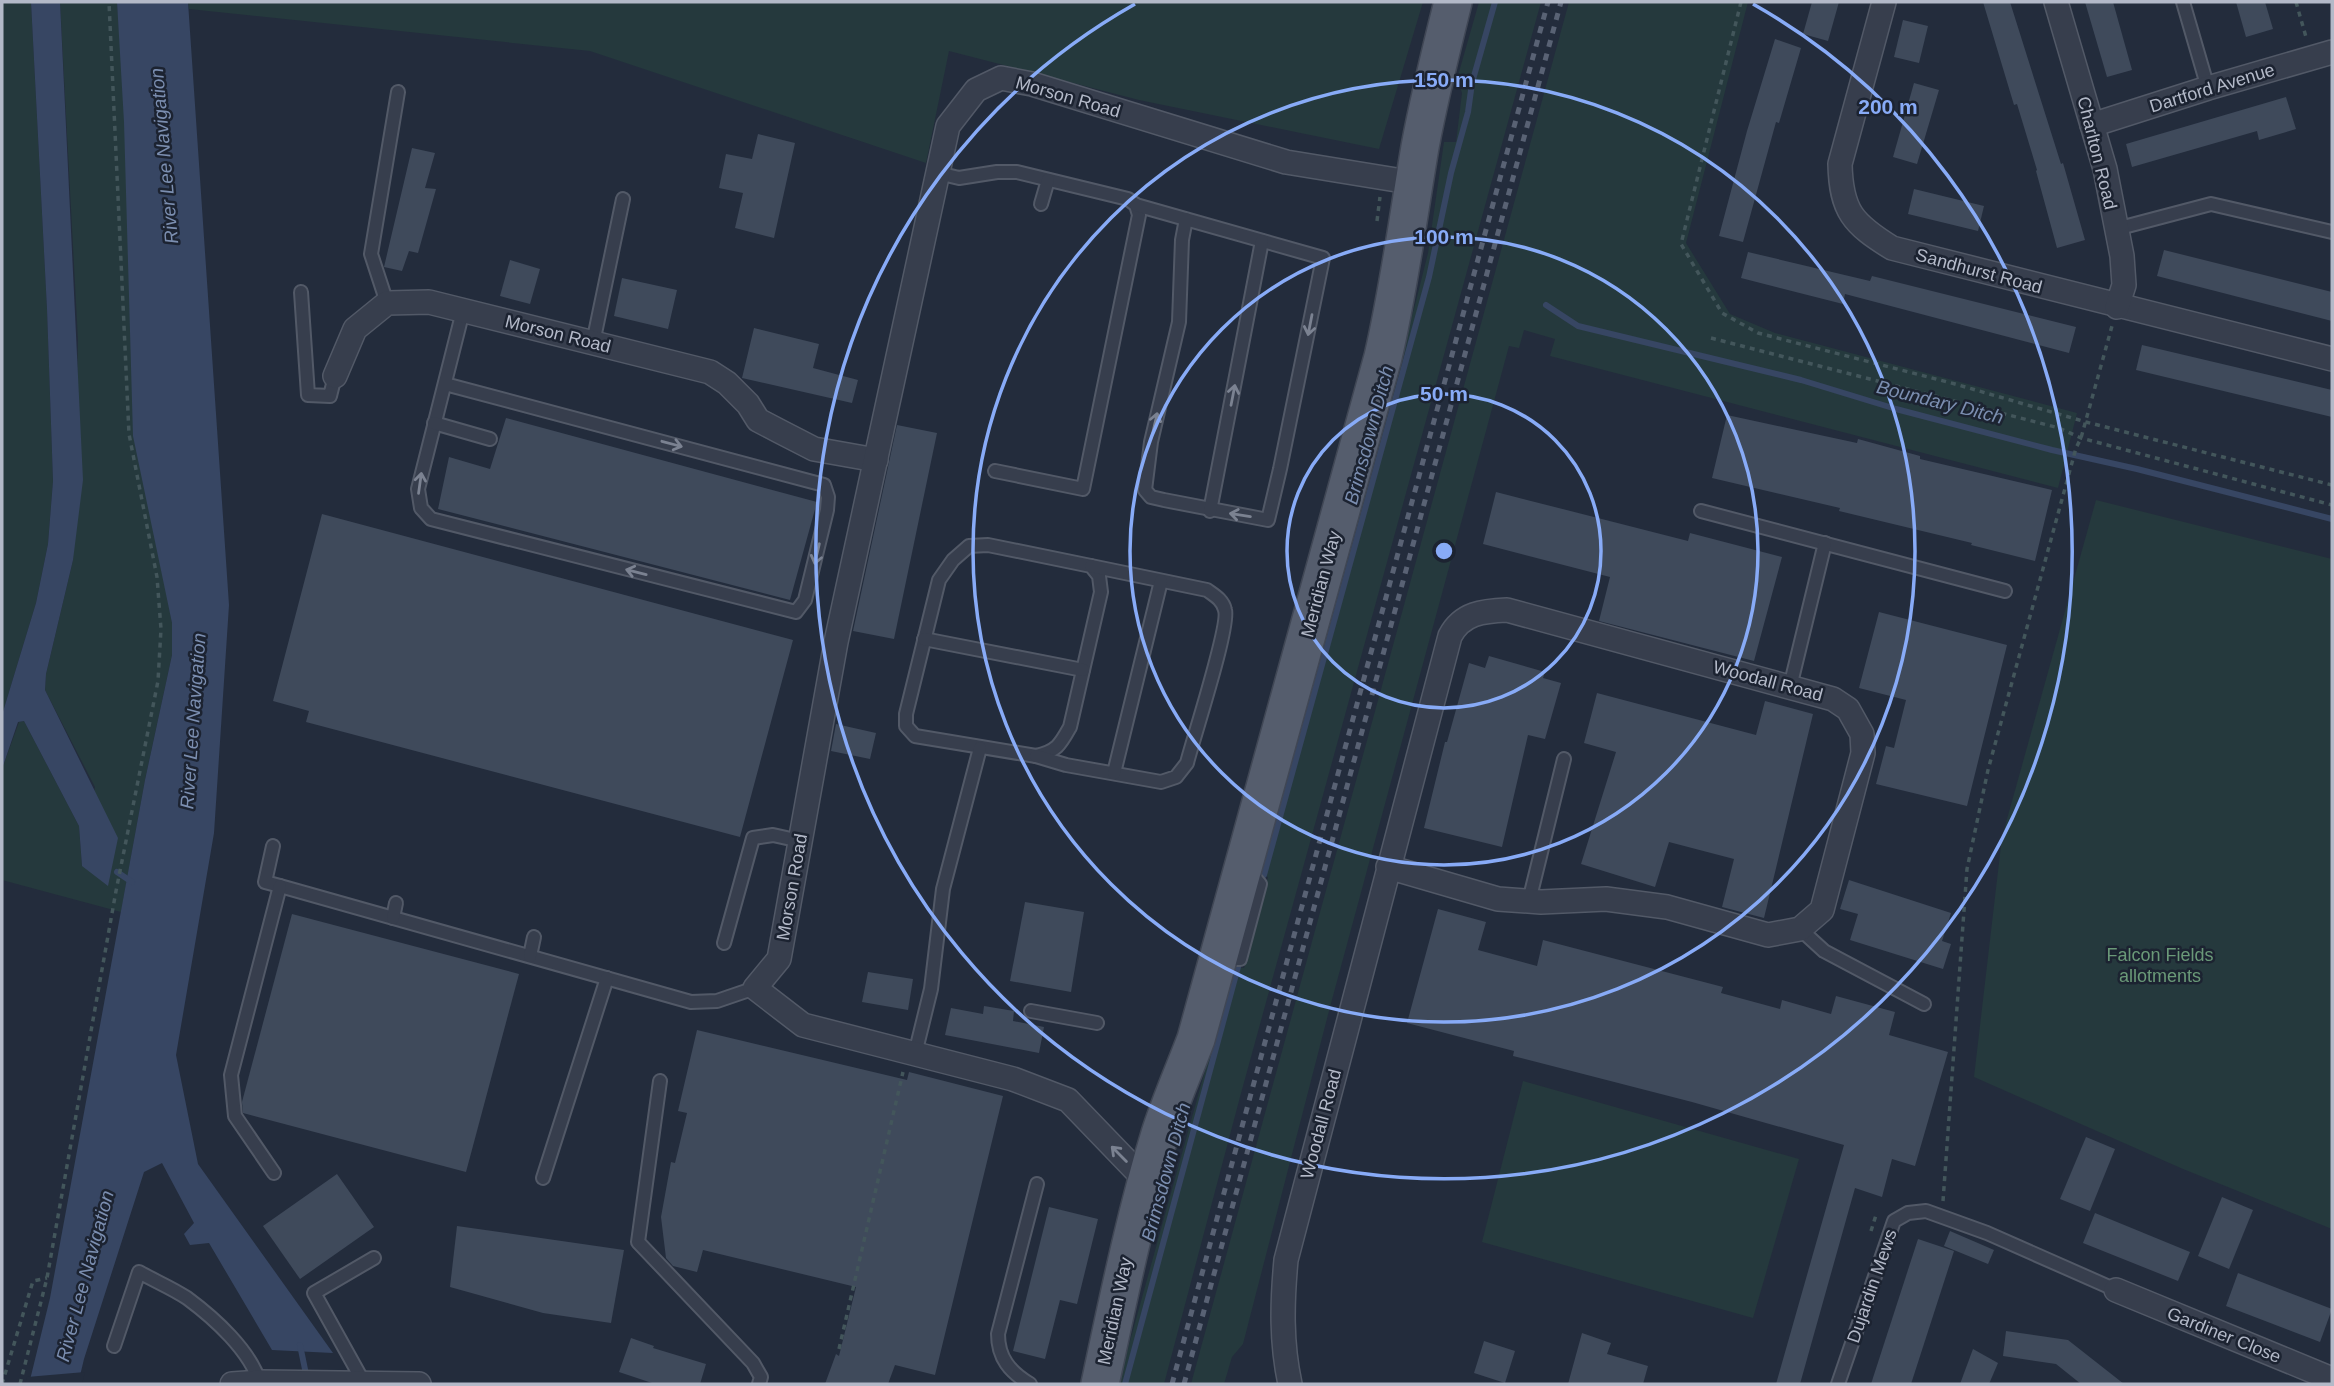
<svg xmlns="http://www.w3.org/2000/svg" width="2334" height="1386" viewBox="0 0 2334 1386" font-family="Helvetica,sans-serif">
<style>
.green{fill:#25393d}
.water{fill:#374663}
.pier{fill:#232c3c}
.lines{fill:none;stroke-linecap:round;stroke-linejoin:round}
.stream{stroke:#374663;stroke-width:6}
.building{fill:#3f4a5b}
.lane-casing{stroke:#525967;stroke-width:16}
.street-casing{stroke:#525967;stroke-width:26}
.primary-casing{stroke:#404755;stroke-width:40}
.path{stroke:#43565b;stroke-width:3.5;stroke-dasharray:5 5;stroke-linecap:butt}
.lane{stroke:#373e4d;stroke-width:12}
.street{stroke:#373e4d;stroke-width:23}
.primary{stroke:#555d6d;stroke-width:37}
.rail{stroke:#596274;stroke-width:5;stroke-dasharray:7 7;stroke-linecap:butt}
.oneway{stroke:#7b8291}
.ring{fill:none;stroke:#88abf7;stroke-width:3.5}
.labels{text-anchor:middle;dominant-baseline:central;stroke-width:5;stroke-linejoin:round;paint-order:stroke}
.street-label{font-size:18px;fill:#b3b9c8;stroke:#1c2331}
.park-label{font-size:18px;fill:#6a9978;stroke:#1c2331}
.water-label{font-size:19px;font-style:italic;fill:#7b8eb0;stroke:#1c2331}
.centre{fill:#88abf7;stroke:#1c2331;stroke-width:3.5}
.ring-label{font-size:21px;text-anchor:middle;font-weight:bold;fill:#88abf7;stroke:#1c2331;stroke-width:5;stroke-linejoin:round;paint-order:stroke}
</style>
<rect width="100%" height="100%" fill="#232c3c"/>
<!-- green -->
<g class="green">
<path d="M2 2H31L47 309 53 481 48 544 36 603 2 715Z"/>
<path d="M60 2H117L157 541 172 623V655L145 780 121 912 2 880V769L19 722 24 721 79 826 82 866 95 787 45 690 46 674 73 560 78 340Z"/>
<path d="M188 2H1423L1379 149 1139 100 949 51 926 163 590 51 189 9Z"/>
<path d="M1479 2H1541L1240 1097 1164 1384H1118L1234 966 1244 968 1268 877 1259 874 1416 301 1428 253 1444 142H1456L1462 93 1457 79Z"/>
<path d="M1569 2H1748L1686 243 1730 314 1775 333 2077 413 2058 488 1550 356 1555 339 1524 330 1519 348 1509 346 1330 1007 1243 1344 1232 1357 1224 1384H1191Z"/>
<path d="M2096 500 2332 559V1229L2183 1169 1974 1077 2002 837Z"/>
<path d="M1523 1081 1799 1159 1753 1318 1482 1242Z"/>
</g>
<!-- water -->
<g class="water">
<path d="M31 2H60L83 480 73 560 46 674 45 690 118 838 108 886 82 866 79 826 24 721 18 722 2 769V715L36 603 48 544 53 481 47 309Z"/>
<path d="M117 2H188L229 605 214 833 176 1055 198 1164 333 1353 272 1350 209 1243 190 1245 184 1234 194 1223 162 1163 144 1172 84 1359 78 1384H29L50 1298 145 780 172 655V623L133 436 124 122Z"/>
</g>
<!-- pier -->
<path class="pier" d="M85 1372 82 1384H25L27 1377Z"/>
<g class="lines">
<!-- stream -->
<g class="stream">
<path d="M1546 305 1578 326 1801 380 1896 409 2052 450 2137 469 2332 519"/>
<path d="M117 872 132 882"/>
<path d="M1264 875 1429 277 1451 173 1468 112 1472 83 1495 2"/>
<path d="M300 1345 307 1379"/>
<path d="M1125 1384 1238 967"/>
</g>
</g>
<!-- building -->
<g class="building">
<path d="M1812 2H1839L1828 41 1803 34Z"/>
<path d="M1983 2H2010L2061 164 2063 163 2085 240 2057 248 2036 171 2037 170 2017 104 2014 105Z"/>
<path d="M2085 2H2113L2132 70 2107 77Z"/>
<path d="M2236 2H2265L2273 29 2246 37Z"/>
<path d="M1903 20 1928 26 1919 63 1894 57Z"/>
<path d="M1775 39 1801 48 1779 123 1776 122 1743 242 1719 236 1747 131Z"/>
<path d="M1914 83 1939 90 1917 164 1893 157Z"/>
<path d="M2286 97 2296 129 2259 140 2257 131 2132 167 2126 144Z"/>
<path d="M758 134 795 143 774 238 735 228 743 193 719 188 726 154 752 159Z"/>
<path d="M412 148 435 153 425 188 436 189 418 253 409 251 402 271 384 267Z"/>
<path d="M1914 189 1984 206 1978 231 1908 214Z"/>
<path d="M2164 250 2332 292V321L2157 276Z"/>
<path d="M1748 252 1870 281 1872 276 2076 327 2069 353 1845 294 1843 304 1741 278Z"/>
<path d="M510 260 540 269 530 304 500 296Z"/>
<path d="M622 278 677 290 668 329 614 316Z"/>
<path d="M754 328 819 344 813 368 858 380 852 403 742 378Z"/>
<path d="M2142 345 2332 390V417L2136 370Z"/>
<path d="M1727 415 1857 443 1858 439 1920 456V459L2052 490 2035 561 1971 545 1972 543 1839 511 1840 508 1712 478Z"/>
<path d="M506 418 817 502 790 600 438 509 449 457 490 469Z"/>
<path d="M897 425 937 433 894 639 853 631Z"/>
<path d="M1496 492 1688 541 1690 533 1782 557 1754 661 1599 621 1610 577 1483 544Z"/>
<path d="M322 514 793 640 740 837 306 722 309 711 273 701Z"/>
<path d="M1879 612 2007 645 1967 806 1876 784 1886 746 1894 748 1906 700 1859 688Z"/>
<path d="M1489 656 1545 672 1543 678 1561 683 1545 739 1528 735 1502 847 1424 828 1445 742H1447L1469 663 1485 668Z"/>
<path d="M1597 693 1756 735 1765 701 1813 714 1764 918 1722 907 1734 859 1669 842 1655 887 1581 864 1616 752 1584 743Z"/>
<path d="M836 724 876 733 870 759 831 751Z"/>
<path d="M1849 880 1951 913 1942 941 1951 944 1943 969 1850 940 1858 914 1840 909Z"/>
<path d="M1025 902 1084 912 1071 992 1010 981Z"/>
<path d="M1438 909 1486 922 1478 950 1537 966 1543 940 1723 987 1721 993 1780 1009 1782 1000 1831 1014 1836 996 1895 1012 1889 1035 1948 1052 1915 1166 1892 1159 1882 1197 1855 1188 1800 1384H1776L1844 1145 1692 1102 1513 1056 1514 1051 1407 1023Z"/>
<path d="M292 914 519 974 466 1172 243 1113 242 1102Z"/>
<path d="M868 972 913 979 908 1010 862 1002Z"/>
<path d="M984 1006 1014 1011 1013 1021 1044 1027 1039 1053 945 1035 951 1008 983 1014Z"/>
<path d="M697 1030 907 1080 909 1072 1003 1096 935 1375 895 1365 888 1384H825L836 1354 839 1356 856 1287 703 1250 697 1272 673 1266 666 1258 661 1217 671 1162 675 1163 687 1113 678 1111Z"/>
<path d="M2086 1137 2115 1149 2090 1211 2060 1199Z"/>
<path d="M337 1174 374 1227 300 1279 263 1226Z"/>
<path d="M2222 1197 2253 1210 2229 1269 2198 1256Z"/>
<path d="M1049 1207 1098 1219 1077 1304 1060 1300 1045 1359 1013 1351Z"/>
<path d="M2095 1213 2190 1252 2178 1281 2083 1243Z"/>
<path d="M457 1226 624 1250 611 1323 543 1313 450 1287Z"/>
<path d="M1950 1231 1994 1250 1988 1264 1944 1246Z"/>
<path d="M1918 1239 1954 1251 1911 1384H1871Z"/>
<path d="M2238 1273 2332 1309 2320 1342 2226 1306Z"/>
<path d="M2006 1331 2068 1340 2124 1384H2081L2056 1364 2003 1356Z"/>
<path d="M1582 1333 1611 1343 1607 1354 1648 1366 1643 1384H1568Z"/>
<path d="M631 1338 654 1346 653 1348 706 1364 700 1384H655L619 1372Z"/>
<path d="M1484 1341 1515 1351 1505 1383 1474 1373Z"/>
<path d="M1973 1349 1998 1363 1989 1384H1960Z"/>
</g>
<g class="lines">
<!-- lane casing -->
<g class="lane-casing">
<g id="lane">
<path d="M2183 2 2208 88"/>
<path d="M938 173 959 178 997 172H1017L1128 199 1136 205 1139 215 1083 489 995 471"/>
<path d="M1041 204 1048 180"/>
<path d="M1136 205 1323 258 1280 469 1268 520 1164 500 1151 497 1145 490 1151 442 1179 322 1182 240 1186 219"/>
<path d="M2116 229 2211 204 2332 232"/>
<path d="M301 292 308 395 330 396 335 376"/>
<path d="M387 303 371 254 398 92"/>
<path d="M593 343 623 199"/>
<path d="M445 384 824 485 828 497 827 510 805 600 796 612 431 519 421 508 418 489 463 311"/>
<path d="M434 423 490 439"/>
<path d="M1210 511 1262 241"/>
<path d="M1701 511 2005 591"/>
<path d="M988 545 1091 566 1099 576 1101 592 1070 727C1060 745 1057 751 1036 756L915 736 906 726V714L939 580 953 560 969 546Z"/>
<path d="M924 639 1083 670"/>
<path d="M1790 687 1825 543"/>
<path d="M1036 756 1066 765 1161 782 1176 777 1187 763C1193 739 1230 626 1225 610 1223 600 1214 595 1207 590L1091 566"/>
<path d="M1114 773 1161 581"/>
<path d="M273 846 265 882 280 886 691 1002 717 1001 755 988"/>
<path d="M1529 901 1564 759"/>
<path d="M393 918 396 903"/>
<path d="M1800 929 1824 951 1924 1004"/>
<path d="M724 943 753 838 773 835 800 841"/>
<path d="M530 956 534 937"/>
<path d="M1221 959H1240L1260 884 1247 869"/>
<path d="M1031 1011 1097 1023"/>
<path d="M915 1054 931 989 943 889 980 748"/>
<path d="M660 1081 638 1242 753 1363 761 1377 759 1384"/>
<path d="M274 1173 235 1116 231 1075 280 886"/>
<path d="M543 1178 607 978"/>
<path d="M114 1346 139 1272C155 1281 172 1288 187 1298 214 1318 251 1351 260 1384"/>
<path d="M364 1383 314 1293 374 1258"/>
<path d="M1030 1384C1010 1372 998 1358 998 1334L1037 1184"/>
<path d="M1838 1384 1894 1221 1908 1213 1926 1211 1987 1233 2116 1290"/>
</g>
</g>
<!-- street casing -->
<g class="street-casing">
<g id="street">
<path d="M1884 2 1840 164C1841 211 1853 224 1892 248L2332 359"/>
<path d="M2056 2 2105 169 2122 256 2124 285 2117 307"/>
<path d="M2092 125 2208 88 2332 52"/>
<path d="M335 376 355 329 387 303 429 302 710 372 727 383 748 404 758 420 779 431 814 449 876 460"/>
<path d="M1147 1182 1068 1100 1013 1079 803 1025 755 988 779 959 836 642 948 126 976 90 1001 78 1032 84 1286 162 1415 183"/>
<path d="M2116 1290 2332 1379"/>
<path d="M232 1384 260 1382 419 1384"/>
<path d="M1290 1384C1281 1342 1282 1303 1286 1260L1450 636C1462 613 1483 611 1507 610L1833 699 1848 709 1862 734 1863 753 1822 910 1800 929 1768 935 1667 907 1606 899 1541 902 1498 899 1388 867"/>
</g>
</g>
<!-- primary casing -->
<g class="primary-casing">
<path id="primary" d="M1100 1384C1118 1300 1135 1216 1160 1134 1170 1102 1184 1071 1196 1039L1383 357C1399 288 1408 218 1420 147 1429 98 1441 50 1453 2"/>
</g>
<!-- path -->
<g class="path">
<path d="M1741 2 1681 244 1722 313 1758 333 1955 384 2086 422 2332 485"/>
<path d="M2296 2 2306 37"/>
<path d="M1377 221 1380 197"/>
<path d="M1711 338 2059 428 2081 438 2332 505"/>
<path d="M1943 1201 1967 869 1988 770 2076 448 2081 438 2112 326"/>
<path d="M1871 1231 1876 1215 1879 1216"/>
<path d="M839 1349 903 1072"/>
<path d="M2 1384 33 1281 47 1278"/>
<path d="M20 1384 47 1278 116 891 158 681 161 629 157 577 129 434 109 2"/>
</g>
<!-- lane -->
<use href="#lane" class="lane"/>
<!-- street -->
<use href="#street" class="street"/>
<!-- primary -->
<use href="#primary" class="primary"/>
<!-- rail -->
<g class="rail">
<path d="M1172 1384 1548 2"/>
<path d="M1184 1384 1561 2"/>
</g>
</g>
<!-- one-way arrows -->
<defs><path id="oneway-shaft" d="M-6 0H5M1.5-3L5.5 0L1.5 3" fill="none" stroke-width="1.6" stroke-linecap="round" stroke-linejoin="round" transform="scale(1.75)"/></defs>
<g class="oneway">
<use href="#oneway-shaft" transform="translate(1310 325) rotate(101)"/>
<use href="#oneway-shaft" transform="translate(1233 395) rotate(-79)"/>
<use href="#oneway-shaft" transform="translate(1155 423) rotate(-77)"/>
<use href="#oneway-shaft" transform="translate(672 444) rotate(15)"/>
<use href="#oneway-shaft" transform="translate(420 483) rotate(-82)"/>
<use href="#oneway-shaft" transform="translate(1240 515) rotate(-171)"/>
<use href="#oneway-shaft" transform="translate(817 554) rotate(103)"/>
<use href="#oneway-shaft" transform="translate(636 572) rotate(-166)"/>
<use href="#oneway-shaft" transform="translate(1119 1154) rotate(-135)"/>
</g>
<!-- distance rings -->
<g class="ring">
<circle cx="1444" cy="551" r="157"/>
<circle cx="1444" cy="551" r="314"/>
<circle cx="1444" cy="551" r="471"/>
<path d="M1753 4A628 628 0 1 1 1135 4"/>
</g>
<g class="labels">
<!-- street labels -->
<g class="street-label">
<text transform="translate(2212 88) rotate(-17)">Dartford Avenue</text>
<text transform="translate(1068 97) rotate(16)">Morson Road</text>
<text transform="translate(2097 153) rotate(76)">Charlton Road</text>
<text transform="translate(1979 271) rotate(15)">Sandhurst Road</text>
<text transform="translate(558 334) rotate(14)">Morson Road</text>
<text transform="translate(1321 584) rotate(-75)">Meridian Way</text>
<text transform="translate(1768 681) rotate(15)">Woodall Road</text>
<text transform="translate(792 887) rotate(-80)">Morson Road</text>
<text transform="translate(1321 1124) rotate(-75)">Woodall Road</text>
<text transform="translate(1872 1286) rotate(-71)">Dujardin Mews</text>
<text transform="translate(1115 1311) rotate(-78)">Meridian Way</text>
<text transform="translate(2224 1335) rotate(22)">Gardiner Close</text>
</g>
<!-- park labels -->
<g class="park-label">
<text x="2160" y="955">Falcon Fields<tspan x="2160" dy="21">allotments</tspan></text>
</g>
<!-- water labels -->
<g class="water-label">
<text transform="translate(164 156) rotate(-95)">River Lee Navigation</text>
<text transform="translate(1940 402) rotate(14)">Boundary Ditch</text>
<text transform="translate(1369 435) rotate(-75)">Brimsdown Ditch</text>
<text transform="translate(193 721) rotate(-86)">River Lee Navigation</text>
<text transform="translate(1166 1172) rotate(-75)">Brimsdown Ditch</text>
<text transform="translate(85 1276) rotate(-75)">River Lee Navigation</text>
</g>
</g>
<circle cx="1444" cy="551" r="10" class="centre"/>
<g class="ring-label">
<text x="1444" y="87">150 m</text>
<text x="1888" y="114">200 m</text>
<text x="1444" y="244">100 m</text>
<text x="1444" y="401">50 m</text>
</g>
<!-- border -->
<rect width="2334" height="1386" fill="none" stroke="#b3b9c8" stroke-width="7"/>
</svg>
